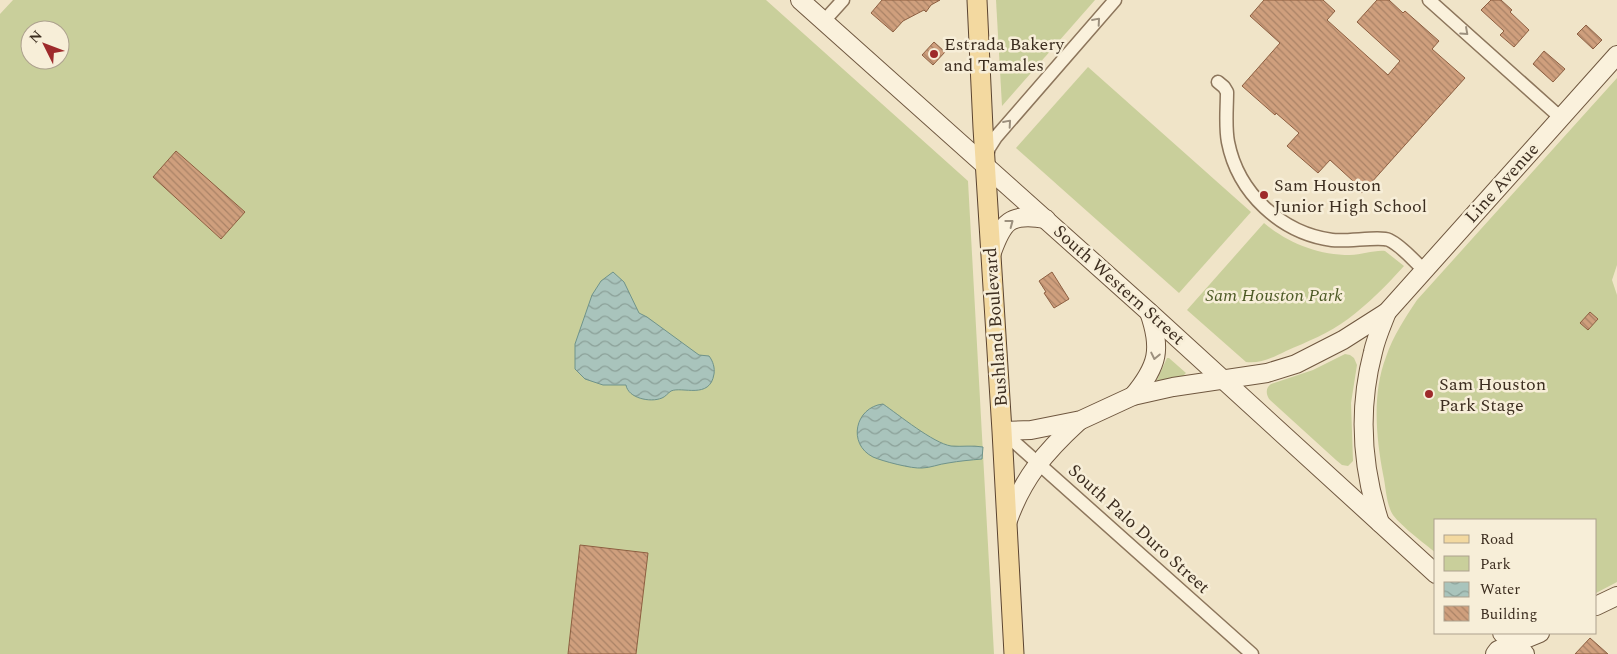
<svg xmlns="http://www.w3.org/2000/svg" width="1617" height="654" viewBox="0 0 1617 654" font-family="Spectral,serif">
<style>
.green{fill:#c9cf9b;fill-rule:evenodd}
.water{fill:url(#water-waves);stroke:#6f938a}
.building{fill:url(#building-back-hatch);stroke:#8d5f41}
.lines{fill:none;stroke-linecap:round;stroke-linejoin:round}
.street-casing{stroke:#8d765c;stroke-width:15}
.secondary-casing{stroke:#6f573f;stroke-width:20}
.primary-casing{stroke:#5b4430;stroke-width:21}
.street{stroke:#faf1dc;stroke-width:12}
.secondary{stroke:#faf1dc;stroke-width:18}
.primary{stroke:#f3d9a0;stroke-width:19}
.oneway{stroke:#9c907e}
.poi-dot{fill:#9e2a2b;stroke:#f7eed8;stroke-width:2}
.labels{text-anchor:middle;dominant-baseline:central;stroke-width:5;stroke-linejoin:round;paint-order:stroke}
.poi-label{font-size:18px;fill:#3d2e20;stroke:#f7eed8;text-anchor:start}
.street-label{font-size:18px;fill:#3d2e20;stroke:#f7eed8}
.park-label{font-size:18px;font-style:italic;fill:#4d5a26;stroke:#f7eed8}
</style>
<defs>
<pattern id="water-waves" width="16" height="10" patternUnits="userSpaceOnUse" patternTransform="scale(1.25)"><rect width="16" height="10" fill="#a9c4bc"/><path d="M0 5q4-4 8 0t8 0" fill="none" stroke="#8ba098"/></pattern>
<pattern id="building-back-hatch" width="6" height="6" patternUnits="userSpaceOnUse" patternTransform="scale(1.25)"><rect width="6" height="6" fill="#cf9f7d"/><path d="M-1 5l2 2M0 0l6 6M5-1l2 2" fill="none" stroke="#a98266"/></pattern>
</defs>
<rect width="100%" height="100%" fill="#f0e4c8"/>
<!-- green -->
<g class="green">
<path d="M13 0H766L968 181 994 654H0V14ZM30 30H60V60H30Z"/>
<path d="M996 0H1095L1002 106Z"/>
<path d="M1088 67 1251 212 1179 293 1016 148Z"/>
<path d="M1617 78V265L1612 280 1617 295V582L1596 593V520H1436V553C1424 543 1402 527 1393 515 1386 504 1386 487 1383 474 1376 437 1372 393 1386 357 1393 336 1405 318 1417 300Z"/>
<path d="M1264 223C1288 243 1318 255 1350 255 1362 255 1374 250 1385 251L1404 266C1387 285 1368 304 1348 319 1329 333 1307 342 1286 351 1274 357 1260 364 1246 362L1187 310Z"/>
<path d="M1345 354 1350 355 1354 358 1357 365 1351 403 1353 461 1348 466 1342 465 1336 460 1270 400C1266 395 1265 388 1271 384L1313 370Z"/>
<path d="M1167 358H1169L1186 373 1183 376 1156 382Z"/>
</g>
<!-- water -->
<g class="water">
<path d="M613 272 624 282 639 313 647 317 699 355 709 356C713 361 715 368 714 374 710 400 682 386 671 391 668 393 665 397 662 398 650 403 628 398 626 385H603L585 379 575 369V344L592 295 601 281Z"/>
<path d="M883 404C899 415 933 443 951 446 962 447 972 445 983 447L982 459C971 460 959 461 948 463 939 464 930 468 922 468 912 469 882 461 873 457 847 444 855 407 883 404Z"/>
</g>
<!-- building -->
<g class="building">
<path d="M882 0H940L931 5 926 12 924 10 903 21 893 32 871 13Z"/>
<path d="M1264 0H1323L1335 11 1327 20 1388 75 1400 61 1357 22 1377 0H1389L1403 13 1405 11 1439 41 1432 49 1465 78 1362 193 1351 183 1353 181 1330 160 1318 173 1287 146 1299 133 1276 113 1275 115 1242 86 1280 43 1250 16Z"/>
<path d="M1491 0H1501L1512 10 1510 12 1529 30 1514 47 1500 35 1504 31 1481 10Z"/>
<path d="M1586 25 1602 40 1593 49 1577 34Z"/>
<path d="M934 42 945 52 933 65 922 55Z"/>
<path d="M1544 51 1565 69 1553 82 1533 64Z"/>
<path d="M176 151 245 212 221 239 153 177Z"/>
<path d="M1052 272 1069 299 1054 308 1044 293 1046 292 1039 281Z"/>
<path d="M1590 312 1598 319 1588 330 1580 323Z"/>
<path d="M580 545 648 553 636 654H568Z"/>
<path d="M1590 638 1608 654H1575Z"/>
</g>
<g class="lines">
<!-- street casing -->
<g class="street-casing">
<g id="street">
<path d="M1429 0 1561 118"/>
<path d="M824 21 843 0"/>
<path d="M1218 82 1224 87 1227 92C1227 109 1225 126 1228 142 1238 193 1281 233 1332 240 1347 242 1380 236 1389 240 1402 246 1414 261 1424 270"/>
<path d="M987 155 989 148 996 137 1115 0"/>
<path d="M1002 431 1252 654"/>
</g>
</g>
<!-- secondary casing -->
<g class="secondary-casing">
<g id="secondary">
<path d="M800 0 1149 312 1436 574"/>
<path d="M991 255C1003 221 1009 213 1046 219"/>
<path d="M1133 396C1158 366 1162 349 1149 312"/>
<path d="M1002 431 1031 430 1081 420 1133 396 1173 387 1267 373 1296 364 1343 340 1387 312 1617 55"/>
<path d="M1007 523C1022 479 1045 452 1079 421"/>
<path d="M1380 523C1362 468 1358 409 1373 352 1376 338 1382 325 1387 312"/>
<path d="M1596 606 1617 596"/>
<path d="M1502 633 1525 654"/>
<path d="M1495 654 1498 650 1540 633"/>
</g>
</g>
<!-- primary casing -->
<g class="primary-casing">
<path id="primary" d="M977 0 983 128 1002 431 1014 654"/>
</g>
<!-- street -->
<use href="#street" class="street"/>
<!-- secondary -->
<use href="#secondary" class="secondary"/>
<!-- primary -->
<use href="#primary" class="primary"/>
</g>
<!-- one-way arrows -->
<defs><path id="oneway-chevron" d="M-2-3.5L2.5 0L-2 3.5" fill="none" stroke-width="1.6" stroke-linecap="round" stroke-linejoin="round" transform="scale(1.25)"/></defs>
<g class="oneway">
<use href="#oneway-chevron" transform="translate(1097 21) rotate(-49)"/>
<use href="#oneway-chevron" transform="translate(1465 32) rotate(42)"/>
<use href="#oneway-chevron" transform="translate(1008 123) rotate(-49)"/>
<use href="#oneway-chevron" transform="translate(1010 223) rotate(-37)"/>
<use href="#oneway-chevron" transform="translate(1155 356) rotate(102)"/>
</g>
<!-- markers -->
<g class="poi-dot">
<circle cx="934" cy="54" r="5"/>
<circle cx="1264" cy="195" r="5"/>
<circle cx="1429" cy="394" r="5"/>
</g>
<g class="labels">
<!-- poi labels -->
<g class="poi-label">
<text x="944" y="44">Estrada Bakery<tspan x="944" dy="21">and Tamales</tspan></text>
<text x="1274" y="185">Sam Houston<tspan x="1274" dy="21">Junior High School</tspan></text>
<text x="1439" y="384">Sam Houston<tspan x="1439" dy="21">Park Stage</tspan></text>
</g>
<!-- street labels -->
<g class="street-label">
<text transform="translate(1502 183) rotate(-48)">Line Avenue</text>
<text transform="translate(1119 285) rotate(42)">South Western Street</text>
<text transform="translate(996 327) rotate(-94)">Bushland Boulevard</text>
<text transform="translate(1139 529) rotate(42)">South Palo Duro Street</text>
</g>
<!-- park labels -->
<g class="park-label">
<text x="1274" y="295">Sam Houston Park</text>
</g>
</g>
<!-- legend -->
<rect x="1434" y="519" width="162" height="115" fill="#f7eed8" stroke="#ada18e"/>
<rect x="1444" y="535" width="25" height="8" fill="#f3d9a0" stroke="#ada18e"/>
<text x="1480" y="544" font-size="15" fill="#3d2e20">Road</text>
<rect x="1444" y="556" width="25" height="15" fill="#c9cf9b" stroke="#ada18e"/>
<text x="1480" y="569" font-size="15" fill="#3d2e20">Park</text>
<rect x="1444" y="582" width="25" height="15" fill="url(#water-waves)" stroke="#ada18e"/>
<text x="1480" y="594" font-size="15" fill="#3d2e20">Water</text>
<rect x="1444" y="606" width="25" height="15" fill="url(#building-back-hatch)" stroke="#ada18e"/>
<text x="1480" y="619" font-size="15" fill="#3d2e20">Building</text>
<!-- north arrow -->
<g transform="translate(45 45) rotate(312)"><circle r="24" fill="#f7eed8" stroke="#ada18e"/>
<path d="M0-4L9 19L0 12L-9 19Z" fill="#9e2a2b"/>
<text y="-8" font-size="14" font-weight="bold" text-anchor="middle" fill="#3d2e20">N</text>
</g>
</svg>
